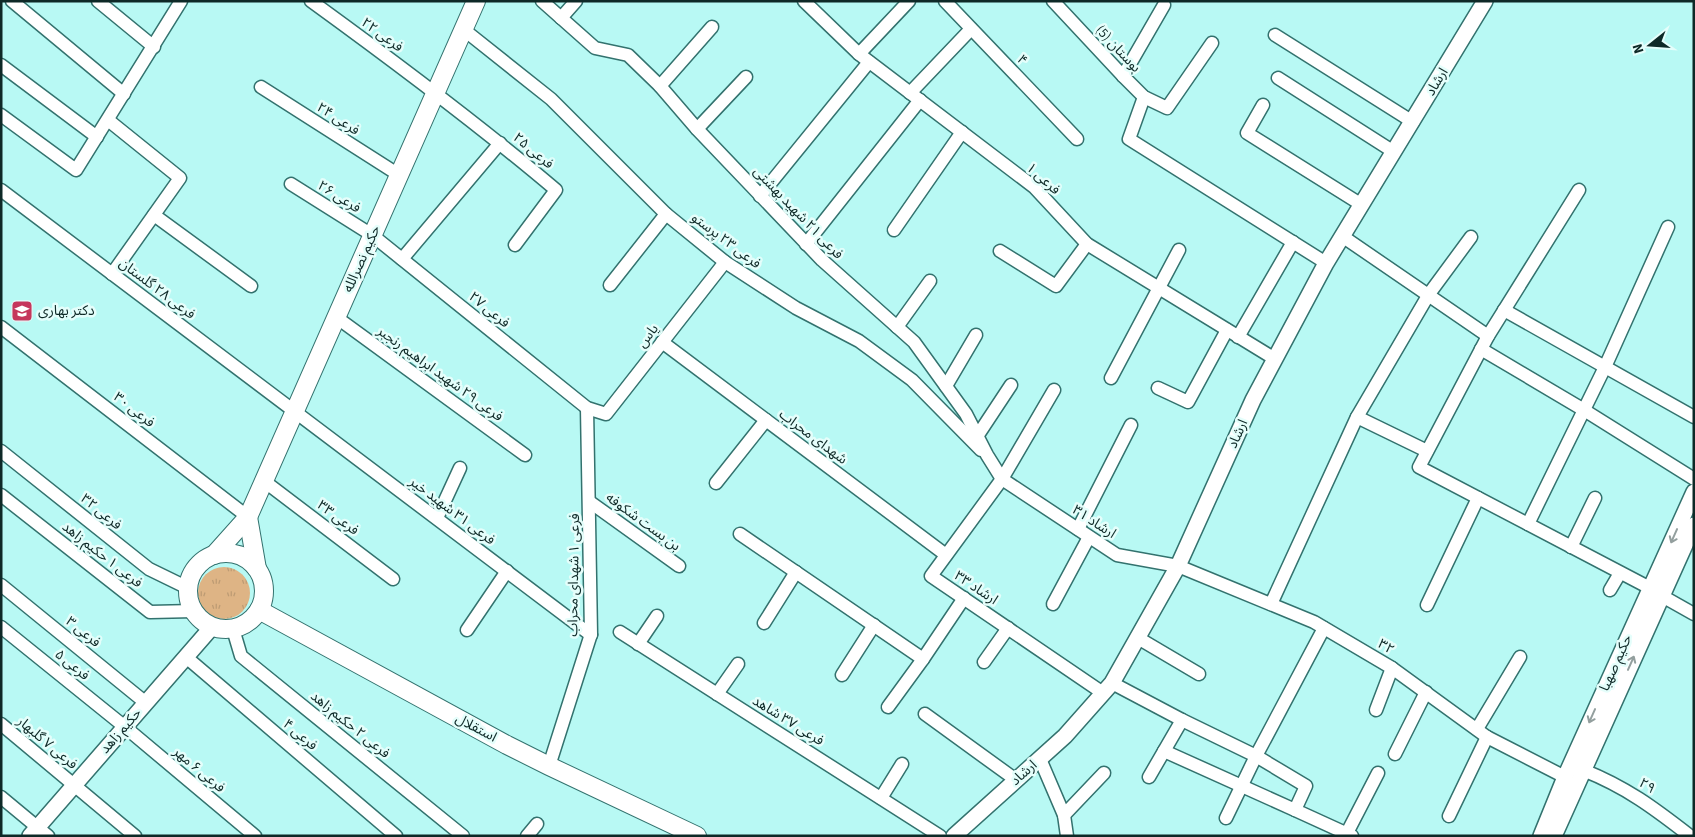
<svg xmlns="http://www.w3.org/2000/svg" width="1695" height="837" viewBox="0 0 1695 837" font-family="'Source Sans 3','Noto Sans Arabic',sans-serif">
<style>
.grass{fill:url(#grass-tufts)}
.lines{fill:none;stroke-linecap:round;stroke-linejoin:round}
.minor-casing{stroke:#33726e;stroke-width:15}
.tertiary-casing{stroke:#33726e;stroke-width:18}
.secondary-casing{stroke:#33726e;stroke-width:20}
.minor{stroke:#fff;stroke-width:12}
.tertiary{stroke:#fff;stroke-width:15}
.secondary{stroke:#fff;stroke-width:18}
.oneway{stroke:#939f9e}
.labels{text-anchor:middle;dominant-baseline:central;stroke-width:5;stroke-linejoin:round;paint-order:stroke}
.street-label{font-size:14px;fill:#0e2927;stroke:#e5fefb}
.poi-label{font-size:14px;fill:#0e2927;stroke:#e5fefb;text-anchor:start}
</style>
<defs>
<pattern id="grass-tufts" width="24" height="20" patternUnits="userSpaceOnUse" patternTransform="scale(1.25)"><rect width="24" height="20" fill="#deb485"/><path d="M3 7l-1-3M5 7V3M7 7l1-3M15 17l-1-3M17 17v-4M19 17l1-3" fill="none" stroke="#bd9b73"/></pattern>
</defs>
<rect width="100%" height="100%" fill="#b8f9f4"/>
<!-- grass -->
<circle class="grass" cx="224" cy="593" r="26"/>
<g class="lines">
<!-- minor casing -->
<g class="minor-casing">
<g id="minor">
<path d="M12 1 124 94"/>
<path d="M98 1 154 47"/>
<path d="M311 1C395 62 477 123 556 190L515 245"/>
<path d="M542 1 595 48 628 55 660 86 697 129 822 260 914 342 966 414 987 455 1002 479 1117 555 1178 566 1314 622 1392 668 1487 737 1565 777"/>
<path d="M804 1 859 54 1034 187 1087 244 1275 359"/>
<path d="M945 1 1077 139"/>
<path d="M1053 1 1123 76 1144 97 1167 108 1212 43"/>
<path d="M561 18 576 1"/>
<path d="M463 29 551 99 666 214 725 262 796 308 859 341 912 380 981 450"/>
<path d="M1275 35 1413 122"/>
<path d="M859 54 909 1"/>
<path d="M1 65 97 137"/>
<path d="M1123 76 1164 5"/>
<path d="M1278 78 1394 152"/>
<path d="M660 86 712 27"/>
<path d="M261 87 399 175"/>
<path d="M910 93 971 29"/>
<path d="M1144 97 1129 139 1326 263"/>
<path d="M1263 105 1247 133 1362 205"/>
<path d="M1 115 76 170 181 1"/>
<path d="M108 120 180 178 112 274"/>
<path d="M697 129 746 77"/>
<path d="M291 184 372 235 587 408 606 414 725 262"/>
<path d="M1 190 591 635"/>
<path d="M1579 190 1488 336 1419 467 1650 588"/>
<path d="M760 196 869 62"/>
<path d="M154 215 251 286"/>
<path d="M894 230 962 132"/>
<path d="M1342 236 1488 336"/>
<path d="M806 244 920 100"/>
<path d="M1000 251 1056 286 1087 244"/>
<path d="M402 259 500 143"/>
<path d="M610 285 666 214"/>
<path d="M1504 310 1694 417"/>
<path d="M336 317 525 455"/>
<path d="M1 327 248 517"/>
<path d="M897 327 930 281"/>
<path d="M1238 337 1293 242"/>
<path d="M662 342 946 555"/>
<path d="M1481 349 1584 410 1694 479"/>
<path d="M1111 378 1179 250"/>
<path d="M946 386 976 335"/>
<path d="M1158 388 1188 402 1227 330"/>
<path d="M1054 390 1002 479 931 576 1103 693"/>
<path d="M1357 417 1427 451"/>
<path d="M974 441 1011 385"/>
<path d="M1 451 149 569 188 588"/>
<path d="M264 481 393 579"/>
<path d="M716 483 766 420"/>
<path d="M1 495 150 612 194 611"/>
<path d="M590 502 679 566"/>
<path d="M437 518 460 468"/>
<path d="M1528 524 1605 367 1668 227"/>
<path d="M1078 529 1131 425"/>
<path d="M740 534 923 659 964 598"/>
<path d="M1571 547 1595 498"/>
<path d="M1 585 146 703"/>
<path d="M1610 590 1620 573"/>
<path d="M1662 596 1694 614"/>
<path d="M1053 604 1089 537"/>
<path d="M1271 604 1357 417 1429 294 1471 237"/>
<path d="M1427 605 1478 498"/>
<path d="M764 623 796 572"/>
<path d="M1 627 125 727 255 836"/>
<path d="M233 629 241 656 463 836"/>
<path d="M467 630 507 571"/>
<path d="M620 632 940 836"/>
<path d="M1138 638 1199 674"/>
<path d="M638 644 657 616"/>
<path d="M186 657 396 836"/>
<path d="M984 662 1008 628"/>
<path d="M842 675 874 625"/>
<path d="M1112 683 1182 720 1256 756 1306 786 1295 810 1352 836"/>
<path d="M717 694 738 664"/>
<path d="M888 707 923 659"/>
<path d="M1376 710 1392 668"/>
<path d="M925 714 1016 780"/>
<path d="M1 724 135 836"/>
<path d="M1477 729 1520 657"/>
<path d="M1164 751 1295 810"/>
<path d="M1395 754 1426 692"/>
<path d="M1040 759 1064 815 1067 836"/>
<path d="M549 766 591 634 587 408"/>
<path d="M1583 770C1626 787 1654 808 1690 836"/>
<path d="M1149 777 1182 720"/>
<path d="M1 797 48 836"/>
<path d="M881 798 902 764"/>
<path d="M1064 815 1104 773"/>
<path d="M1449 816 1487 737"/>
<path d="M1226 818 1256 756 1324 628"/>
<path d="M1347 833 1378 773"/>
<path d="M527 836 537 824"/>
</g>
</g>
<!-- tertiary casing -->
<g class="tertiary-casing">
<g id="tertiary">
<path d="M30 836 212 627"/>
<path d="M954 836 1065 736 1112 683 1178 566 1253 400 1326 263 1485 1"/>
<path d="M1541 836 1565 777 1694 492"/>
<path d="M1554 836 1694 525"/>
</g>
</g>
<!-- secondary casing -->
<g class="secondary-casing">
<g id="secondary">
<path d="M248 517 257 569"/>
<circle cx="226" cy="591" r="38"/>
<path d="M214 555 248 517 476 1"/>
<path d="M259 610 507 745 549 766 697 836"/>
</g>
</g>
<!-- minor -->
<use href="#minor" class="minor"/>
<!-- tertiary -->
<use href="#tertiary" class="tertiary"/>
<!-- secondary -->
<use href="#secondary" class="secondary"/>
</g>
<!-- one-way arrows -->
<defs><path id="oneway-shaft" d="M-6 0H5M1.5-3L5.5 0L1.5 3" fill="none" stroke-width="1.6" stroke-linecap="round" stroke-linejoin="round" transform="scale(1.25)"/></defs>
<g class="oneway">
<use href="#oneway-shaft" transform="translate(1674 536) rotate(114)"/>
<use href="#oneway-shaft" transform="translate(1631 663) rotate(-66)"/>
<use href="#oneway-shaft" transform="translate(1592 716) rotate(114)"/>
</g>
<!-- icons -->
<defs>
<g id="school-square" transform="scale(1.125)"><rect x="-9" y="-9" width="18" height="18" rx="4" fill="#c5365c" stroke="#e5fefb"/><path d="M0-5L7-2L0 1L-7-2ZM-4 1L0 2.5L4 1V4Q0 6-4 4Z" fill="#fff"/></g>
</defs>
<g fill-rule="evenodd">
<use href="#school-square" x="22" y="311"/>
</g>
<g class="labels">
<!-- street labels -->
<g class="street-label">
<text transform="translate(382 35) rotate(36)">فرعی ۲۲</text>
<text transform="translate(1118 49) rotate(47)">بوستان (5)</text>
<text transform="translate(1022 60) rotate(46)">۴</text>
<text transform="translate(1437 82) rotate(-59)">ارشاد</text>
<text transform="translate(338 119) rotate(33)">فرعی ۲۴</text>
<text transform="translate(533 151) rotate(40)">فرعی ۲۵</text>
<text transform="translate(1043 179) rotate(42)">فرعی ۱</text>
<text transform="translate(339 197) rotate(32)">فرعی ۲۶</text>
<text transform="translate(798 213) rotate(46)">فرعی ۲۱ شهید بهشتی</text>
<text transform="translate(726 241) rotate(37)">فرعی ۲۳ پرستو</text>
<text transform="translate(362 259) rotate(-66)">حکیم نصرالله</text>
<text transform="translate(157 289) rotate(37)">فرعی ۲۸ گلستان</text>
<text transform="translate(489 310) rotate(39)">فرعی ۲۷</text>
<text transform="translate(648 336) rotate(-52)">یاس</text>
<text transform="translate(440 374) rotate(36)">فرعی ۲۹ شهید ابراهیم رنجبر</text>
<text transform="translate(134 410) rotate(38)">فرعی ۳۰</text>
<text transform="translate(1238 434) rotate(-66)">ارشاد</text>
<text transform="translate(813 437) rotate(37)">شهدای محراب</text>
<text transform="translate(452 511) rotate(37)">فرعی ۳۱ شهید خیر</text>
<text transform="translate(101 512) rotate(39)">فرعی ۳۲</text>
<text transform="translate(338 518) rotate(37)">فرعی ۳۳</text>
<text transform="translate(643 522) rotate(36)">بن بست شکوفه</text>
<text transform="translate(1094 522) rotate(33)">ارشاد ۳۱</text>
<text transform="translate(102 555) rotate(38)">فرعی ۱ حکیم زاهد</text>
<text transform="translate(574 575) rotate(-89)">فرعی ۱ شهدای محراب</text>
<text transform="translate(976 588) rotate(34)">ارشاد ۳۳</text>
<text transform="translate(83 632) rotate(39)">فرعی ۳</text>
<text transform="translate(1386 647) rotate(31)">۳۲</text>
<text transform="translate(1616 663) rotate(-66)">حکیم صهبا</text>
<text transform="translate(72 665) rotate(39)">فرعی ۵</text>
<text transform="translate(788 721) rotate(32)">فرعی ۳۷ شاهد</text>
<text transform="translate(350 725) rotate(39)">فرعی ۲ حکیم زاهد</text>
<text transform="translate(476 728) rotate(28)">استقلال</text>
<text transform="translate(121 731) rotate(-49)">حکیم زاهد</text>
<text transform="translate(300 735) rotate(40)">فرعی ۴</text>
<text transform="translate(47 743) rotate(40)">فرعی ۷ گلبهار</text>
<text transform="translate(199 770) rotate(40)">فرعی ۶ مهر</text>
<text transform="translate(1024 773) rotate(-42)">ارشاد</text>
<text transform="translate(1647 786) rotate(31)">۲۹</text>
</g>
<!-- poi labels -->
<g class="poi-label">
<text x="38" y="311">دکتر بهاری</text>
</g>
</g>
<!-- border -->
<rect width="1695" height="837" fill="none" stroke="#0e2927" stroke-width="5"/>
<!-- north arrow -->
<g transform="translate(1650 45) rotate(253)" stroke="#e5fefb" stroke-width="4" paint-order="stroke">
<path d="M0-4L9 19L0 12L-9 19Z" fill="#0e2927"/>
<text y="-8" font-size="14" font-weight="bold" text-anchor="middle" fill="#0e2927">N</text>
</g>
</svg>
